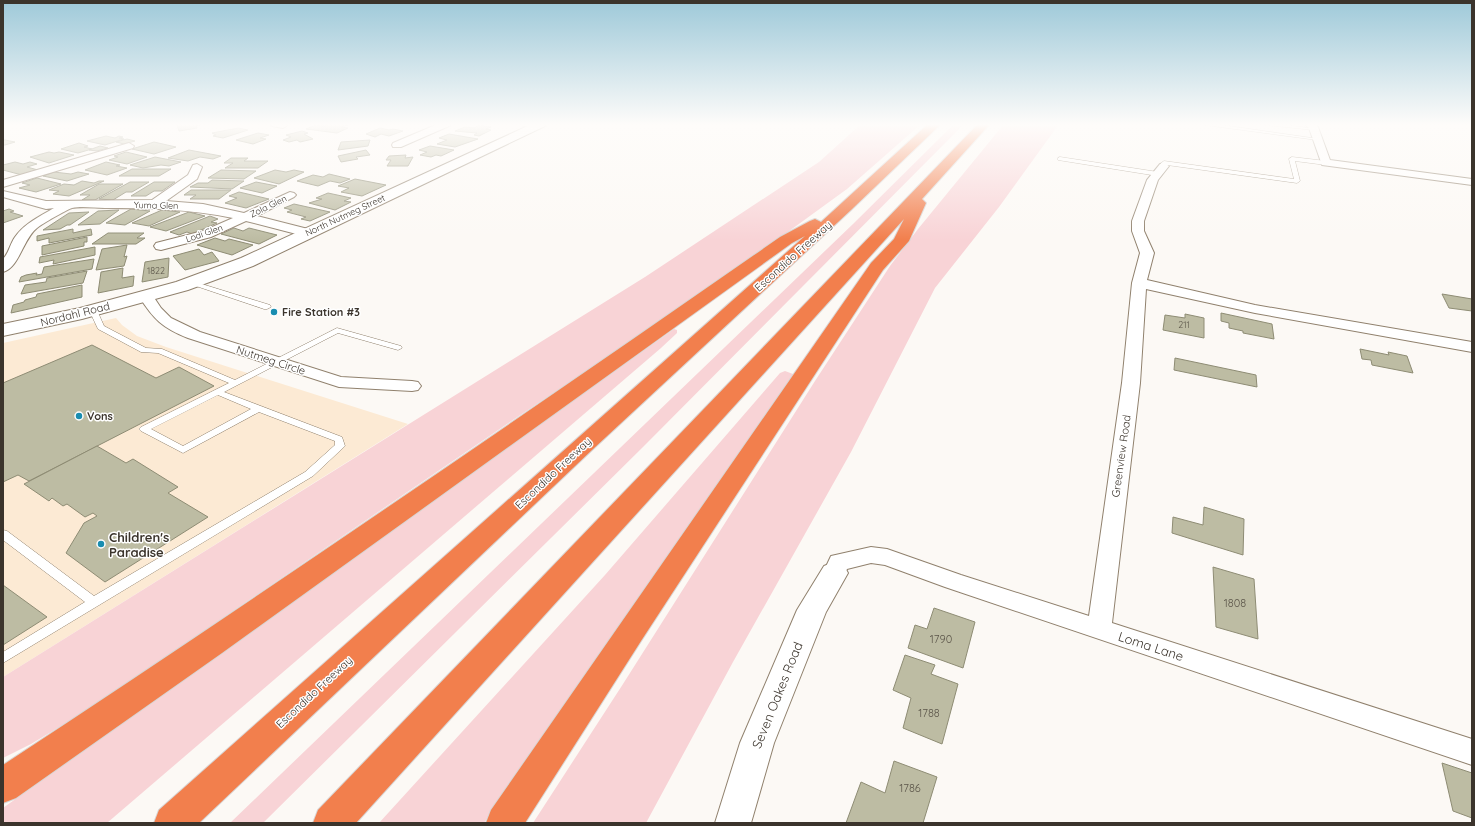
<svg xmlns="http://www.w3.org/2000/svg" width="1475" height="826" viewBox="0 0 1475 826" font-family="Quicksand,sans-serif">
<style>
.built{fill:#fcead4}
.green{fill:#f8d3d6}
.building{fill:#bdbca3;stroke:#8e8c74}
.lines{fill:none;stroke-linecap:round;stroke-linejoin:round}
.service-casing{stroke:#90816d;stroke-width:1}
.minor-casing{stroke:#90816d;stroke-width:2}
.tertiary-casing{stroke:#90816d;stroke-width:2}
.motorway-casing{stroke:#d8d6d5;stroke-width:2}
.service{fill:#fff;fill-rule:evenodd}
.minor{fill:#fff;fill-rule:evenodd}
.tertiary{fill:#fff;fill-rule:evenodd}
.motorway{fill:#f27f4d;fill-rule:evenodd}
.poi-dot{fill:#198db0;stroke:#fff;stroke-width:1.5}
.labels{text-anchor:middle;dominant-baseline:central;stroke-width:3;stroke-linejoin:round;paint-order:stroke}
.far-street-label{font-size:9px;fill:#3b342c;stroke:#fff}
.number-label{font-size:9px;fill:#5c564a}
.street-label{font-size:11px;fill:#3b342c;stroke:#fff}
.poi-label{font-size:11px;font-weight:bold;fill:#3b342c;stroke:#fff;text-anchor:start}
.near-number-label{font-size:11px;fill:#5c564a}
.near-poi-label{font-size:13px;font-weight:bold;fill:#3b342c;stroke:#fff;text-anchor:start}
.near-street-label{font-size:13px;fill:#3b342c;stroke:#fff}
</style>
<rect width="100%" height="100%" fill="#fcf9f5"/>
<!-- built -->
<path class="built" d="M116 318 122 325 137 336 166 347 408 424 3 677V343Z"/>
<!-- green -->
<g class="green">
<path d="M861 124H921L847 189 715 285 507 424 91 708 31 744 3 758V677L645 277 819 162Z"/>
<path d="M954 124H964L643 447 263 823H230L853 224Z"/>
<path d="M1004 124H1059L999 207 935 288 851 452 733 662 646 823H533L623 684 815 381 890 266 918 229Z"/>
<path d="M674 329 677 330V333L661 348 107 823H3V808L327 575Z"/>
<path d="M785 371 793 374V377L710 499 607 643 484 823H379L605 575 780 373Z"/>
</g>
<!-- building -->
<g class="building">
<path d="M185 124H205L196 126 197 128 179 131 177 125Z"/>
<path d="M328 124 348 125 341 127 348 128 337 133 306 129 316 125 324 126Z"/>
<path d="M479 125 491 127 486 129 491 130 479 136 474 135 477 133 455 131 465 127 474 128Z"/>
<path d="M238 128 248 130 223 138 213 136 216 135 212 133Z"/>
<path d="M380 128 389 130 393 129 403 131 389 136 381 134 375 137 366 134Z"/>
<path d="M302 131 308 133 304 134 313 139 300 142 297 140 289 142 283 140 291 137 286 135Z"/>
<path d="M258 133 269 135 260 138 266 139 253 144 236 140Z"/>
<path d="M449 134 478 139 455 147 437 144 447 140 439 138Z"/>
<path d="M106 136 115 138 119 136 123 137 119 138 124 139 105 145 87 141Z"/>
<path d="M127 139 135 141 124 144 116 142Z"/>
<path d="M3 140H5L15 142 5 145H3Z"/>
<path d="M370 140 368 146 338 150 341 142Z"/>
<path d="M154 142 176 147 154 154 132 149Z"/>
<path d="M79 143 88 146 84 147 92 149 78 153 61 149Z"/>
<path d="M100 146 108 148 97 151 89 150Z"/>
<path d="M430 146 454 150 441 156 436 155 431 157 420 155 427 152 419 150Z"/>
<path d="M189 150 221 156 213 159 200 157 188 161 168 158Z"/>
<path d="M366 150 370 155 356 157 358 159 341 162 338 156Z"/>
<path d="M49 152 54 153 59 152 74 155 49 163 30 157Z"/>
<path d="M126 152 147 157 127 164 109 160 118 157 114 156Z"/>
<path d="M406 155 405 158 413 157 408 166H387L391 160H386L389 156Z"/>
<path d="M155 157 181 162 169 166 161 165 143 168 130 165Z"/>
<path d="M231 158H248L244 161H268L258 168H225L233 163H224Z"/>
<path d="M15 162 23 164 30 162 37 164 27 167 38 170 22 175 3 170V165Z"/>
<path d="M106 162 120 165 116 166 127 168 107 175 85 170Z"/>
<path d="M132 169H171L159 176H119Z"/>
<path d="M221 170 256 171 244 179 208 178Z"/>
<path d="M275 170 286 172 294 170 304 172 279 184 254 178Z"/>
<path d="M54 172 71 174 78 172 89 174 67 181 43 176Z"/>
<path d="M329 174 350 179 340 183 330 181 318 186 297 181 313 175 323 177Z"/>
<path d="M37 178 61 184 36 192 19 188 30 185 22 183Z"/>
<path d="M355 179 386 185 362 196 341 192 349 188 338 186Z"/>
<path d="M212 180 244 181 232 189 190 187 198 183H208Z"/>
<path d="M82 181 94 183 99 181H104L69 196 53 194 59 191 49 190 64 184 74 185Z"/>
<path d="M130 182H149L132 192H126L113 200 99 199Z"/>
<path d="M154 182H175L162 191H154L146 196H131Z"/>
<path d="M256 182 277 186 262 193 240 188Z"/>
<path d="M99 184H123L95 200H82L90 195H80Z"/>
<path d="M191 190H231L219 199H190L196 195H184Z"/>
<path d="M239 192 269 199 246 208 225 203 237 198 229 196Z"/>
<path d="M328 193 351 198 344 201 351 202 335 210 309 203 322 199 316 198Z"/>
<path d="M294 204 330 212 310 221 301 219 306 217 287 212 292 210 284 208Z"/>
<path d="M9 209 14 211 10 212 23 216 3 223V211Z"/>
<path d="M131 209 150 211 125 225 106 223Z"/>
<path d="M119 210 100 224 78 225 98 211Z"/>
<path d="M162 210 180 212 149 226 132 223Z"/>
<path d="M89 212 70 225H67L60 229 43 230 69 213Z"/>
<path d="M189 212 205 216 166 231 150 227Z"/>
<path d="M210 216 218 219 211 222 217 223 192 234 187 232 179 235 170 232Z"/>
<path d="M234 228 243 231 249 228 277 235 259 244 221 234Z"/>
<path d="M73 229V233L91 229 92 235 49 243V238L37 241V236Z"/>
<path d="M108 233H144L137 238H145L136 244H92Z"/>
<path d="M87 237V242H84V246L42 255V246Z"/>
<path d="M215 238 225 241 229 239 253 245 232 255 197 245Z"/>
<path d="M127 245 124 257 127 256 124 266 96 270 102 249Z"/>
<path d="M95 247V255L53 264 54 260 39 263 40 257Z"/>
<path d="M199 249 204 255 212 252 219 261 185 270 173 256Z"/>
<path d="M169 258 168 277 142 282 145 262Z"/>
<path d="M94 259 92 269 19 282 21 277 26 275 37 273 36 275 42 274 44 267Z"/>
<path d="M123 268 122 278 134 276 133 286 98 293 101 272Z"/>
<path d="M87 271 83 283 21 294 25 285 46 282 47 278Z"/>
<path d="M82 285V297L11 313 13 305 24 302 25 300 36 297 37 294Z"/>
<path d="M1442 294 1472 299V311L1449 308Z"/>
<path d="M1221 313 1272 324 1274 339 1243 333V331L1229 328V323L1221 321Z"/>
<path d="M1185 314 1204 318V338L1163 330 1165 315 1185 318Z"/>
<path d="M92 345 156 378 179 367 214 386 29 481 18 475 3 482V383Z"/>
<path d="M1360 349 1389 355 1388 352 1407 356 1413 373 1372 365 1371 360 1362 359Z"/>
<path d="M1175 358 1256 375 1257 387 1174 370Z"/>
<path d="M97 446 126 463 133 459 178 487 168 493 208 517 105 582 66 553 84 523 97 516 93 513 85 517 67 504 63 506 52 498 49 501 24 484Z"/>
<path d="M1204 507 1244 519 1243 555 1172 533 1173 517 1203 525Z"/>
<path d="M1213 567 1254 579 1258 639 1216 627Z"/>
<path d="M3 585 47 617 3 645Z"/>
<path d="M934 608 975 622 963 668 908 648 915 625 927 629Z"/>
<path d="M905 655 935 665 931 674 958 684 942 744 903 728 911 698 893 690Z"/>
<path d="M894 761 937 777 923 823H846L861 782 885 793Z"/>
<path d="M1442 763 1472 773V818L1453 811Z"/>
</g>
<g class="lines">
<!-- service casing -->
<g class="service-casing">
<g id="service">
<path d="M1203 124H1215L1319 139 1317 140 1205 125Z"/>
<path d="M1264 124H1279L1316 129 1314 130 1266 125Z"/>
<path d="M1060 157 1158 172 1161 174 1158 176 1058 160V158Z"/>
<path d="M1292 157 1326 161 1329 163 1326 165 1295 161 1300 181 1297 183 1167 165 1164 168 1161 166V163L1164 161 1294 179 1289 159Z"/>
<path d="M192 281 270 305 271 307 267 309H264L190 284 188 283Z"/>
<path d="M90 308H96L104 326 146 348 162 349 235 380 337 328 401 346 402 348 398 350 338 333 224 392 342 437 345 446 313 476 3 663V652L85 602 3 540V530L7 531 94 596 305 472 335 445V441L259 412 183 453 141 431 139 429 141 427 229 383 158 353 141 352 98 329 89 310ZM218 395 251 409 183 446 151 429Z"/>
</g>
</g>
<!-- minor casing -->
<g class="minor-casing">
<g id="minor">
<path d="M270 124H287L288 125 283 128 272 126Z"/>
<path d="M438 124H451L449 126 401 147H393L392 145 393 143Z"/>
<path d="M522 124H541L542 125 537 128 524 126Z"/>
<path d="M1305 124H1315L1318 127 1330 160 1472 179V185L1322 165 1309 128Z"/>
<path d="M129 143 134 146 133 148 3 187V180Z"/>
<path d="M1164 163 1169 166 1158 180 1144 221V231L1154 253 1147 280 1255 305 1472 342V352L1255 313 1146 289 1140 383 1112 623 1472 739V765L945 587 885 565 871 563 847 569 842 579 834 582 826 579 823 573 831 556 871 547 887 549 961 575 1089 616 1122 383 1132 283 1140 253 1132 231V221L1147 180 1160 164Z"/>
<path d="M197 164 202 167 197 179 166 201 203 204 244 213 290 192 294 193 296 195 294 197 257 216 312 230 314 233 312 236 308 237 246 221 211 237 161 250 156 249 154 246 156 243 203 231 233 218C190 209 149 208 105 208 95 208 82 206 72 208 66 210 42 224 37 228 23 239 19 268 3 272V259C9 253 10 244 15 237 25 223 39 217 54 208L46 209 3 197V191L46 201 152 200 188 175 193 165Z"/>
<path d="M146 292 151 293 161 308 171 318 200 332 341 377 412 381 418 382 421 386 418 390 412 391 339 387 188 338C163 328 153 319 139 296L141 293Z"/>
</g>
</g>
<!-- tertiary casing -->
<g class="tertiary-casing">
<g id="tertiary">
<path d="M532 124H547L545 126 253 266 188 290 82 319 3 336V324L80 308 176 282 241 258Z"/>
<path d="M834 562 844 566 848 573 826 612 774 743 751 823H715L740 743 797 610 824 566Z"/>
</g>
</g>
<!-- motorway casing -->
<g class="motorway-casing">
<g id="motorway">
<path d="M928 124H941L851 210 592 450 199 823H154L159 810 805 236 792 243 222 653 16 798 3 803V765C264 593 523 416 780 237L810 221 815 219 821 222Z"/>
<path d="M978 124H990L922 199 926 203 909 241 883 270 641 641 525 823H486L491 810 871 263 894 239 904 219 356 823H313L318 810Z"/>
</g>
</g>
<!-- service -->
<use href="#service" class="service"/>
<!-- minor -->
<use href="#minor" class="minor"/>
<!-- tertiary -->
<use href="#tertiary" class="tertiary"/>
<!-- motorway -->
<use href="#motorway" class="motorway"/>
</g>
<!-- sky -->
<linearGradient id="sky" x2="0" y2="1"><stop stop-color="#9ec9d9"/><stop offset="0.52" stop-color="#fefcfa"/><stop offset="1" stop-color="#fefcfa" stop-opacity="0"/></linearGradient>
<rect width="1475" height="240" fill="url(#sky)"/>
<!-- markers -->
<g class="poi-dot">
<circle cx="274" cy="312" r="4"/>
<circle cx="79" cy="416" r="4"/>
<circle cx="101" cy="544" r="4"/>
</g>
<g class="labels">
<!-- far-street labels -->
<g class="far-street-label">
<text transform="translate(156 205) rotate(1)">Yuma Glen</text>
<text transform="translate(268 206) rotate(-26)">Zola Glen</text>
<text transform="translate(345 215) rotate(-25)">North Nutmeg Street</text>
<text transform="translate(204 233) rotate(-19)">Lodi Glen</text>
</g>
<!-- number labels -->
<g class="number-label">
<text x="156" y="270">1822</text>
<text x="1184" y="324">211</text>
</g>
<!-- street labels -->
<g class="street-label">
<text transform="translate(793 256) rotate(-42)">Escondido Freeway</text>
<text transform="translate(75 314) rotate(-14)">Nordahl Road</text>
<text transform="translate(271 360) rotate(18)">Nutmeg Circle</text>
<text transform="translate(1121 456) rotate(-82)">Greenview Road</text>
<text transform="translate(553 473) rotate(-43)">Escondido Freeway</text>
<text transform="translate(314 692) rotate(-43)">Escondido Freeway</text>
</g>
<!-- poi labels -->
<g class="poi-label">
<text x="282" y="312">Fire Station #3</text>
<text x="87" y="416">Vons</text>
</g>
<!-- near-number labels -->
<g class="near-number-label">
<text x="1235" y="603">1808</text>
<text x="941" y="639">1790</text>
<text x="929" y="713">1788</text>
<text x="910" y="788">1786</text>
</g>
<!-- near-poi labels -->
<g class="near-poi-label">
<text x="109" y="537">Children's<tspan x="109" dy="15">Paradise</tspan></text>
</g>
<!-- near-street labels -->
<g class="near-street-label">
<text transform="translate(1151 646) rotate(18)">Loma Lane</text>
<text transform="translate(777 695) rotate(-68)">Seven Oakes Road</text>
</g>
</g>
<!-- border -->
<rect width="1475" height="826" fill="none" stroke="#3b342c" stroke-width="8"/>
</svg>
